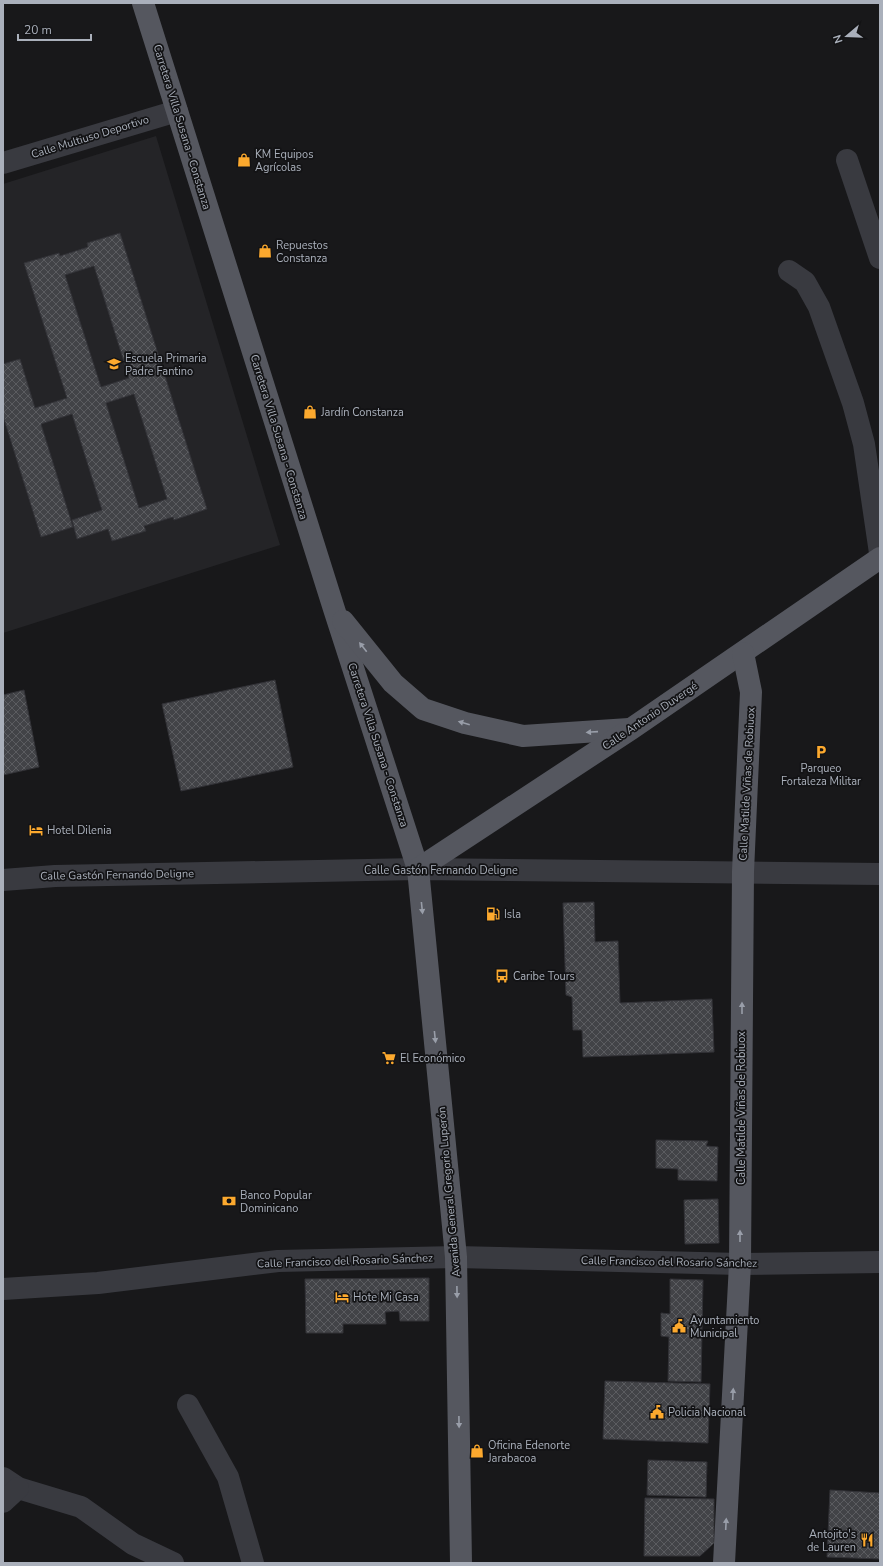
<svg xmlns="http://www.w3.org/2000/svg" width="883" height="1566" viewBox="0 0 883 1566" font-family="'Nunito Sans',sans-serif">
<style>
.built{fill:#242427}
.building{fill:url(#building-cross-hatch);stroke:#323237;fill-rule:evenodd}
.lines{fill:none;stroke-linecap:round;stroke-linejoin:round}
.minor{stroke:#393a40;stroke-width:22}
.major{stroke:#55575f;stroke-width:22}
.oneway{fill:#999ea9}
.labels{text-anchor:middle;dominant-baseline:central;stroke-width:3.5;stroke-linejoin:round;paint-order:stroke}
.street-label{font-size:11px;fill:#aab0bb;stroke:#131315}
.poi-label{font-size:11px;fill:#aab0bb;stroke:#131315;text-anchor:start}
</style>
<defs>
<pattern id="building-cross-hatch" width="8" height="8" patternUnits="userSpaceOnUse"><rect width="8" height="8" fill="#424347"/><path d="M0 0l8 8M0 8l8-8" fill="none" stroke="#5b5c60"/></pattern>
</defs>
<rect width="100%" height="100%" fill="#18181a"/>
<!-- built -->
<path class="built" d="M156 136 280 545 3 633V184Z"/>
<!-- building -->
<g class="building">
<path d="M120 233 207 509 174 520 173 517 144 526 146 531 112 541 108 529 77 539 72 520 102 510 72 414 41 424 73 527 41 537 3 416V364L20 359 35 408 67 398 24 263 59 253 60 256 88 247 87 243ZM94 266 129 378 101 387 65 275ZM134 394 167 499 139 508 106 403Z"/>
<path d="M275 680 293 767 181 791 162 704Z"/>
<path d="M24 690 39 767 3 775V695Z"/>
<path d="M594 902 595 942 618 941 620 1003 712 999 714 1052 583 1057 582 1030H573L572 997 566 995 563 903Z"/>
<path d="M656 1140 708 1141 706 1146 718 1147 717 1181 678 1180V1169L656 1168Z"/>
<path d="M718 1199 719 1243 685 1244 684 1200Z"/>
<path d="M429 1278V1321H400L399 1311 385 1312 386 1324H343V1333H306L305 1279Z"/>
<path d="M670 1279 703 1280 701 1382 668 1381 669 1337 661 1336V1313L670 1314Z"/>
<path d="M605 1381 710 1384 708 1443 603 1439Z"/>
<path d="M648 1460 707 1462 706 1497 647 1495Z"/>
<path d="M830 1490 880 1493V1559L827 1557Z"/>
<path d="M645 1498 714 1499V1543L700 1556H644Z"/>
</g>
<g class="lines">
<!-- minor -->
<g class="minor">
<path d="M847 160 880 258"/>
<path d="M3 163 177 111"/>
<path d="M789 271 805 282 819 307 853 403 864 444 880 553"/>
<path d="M3 880 55 876 418 869 880 874"/>
<path d="M3 1289 98 1283 278 1261 456 1257 740 1264 880 1262"/>
<path d="M188 1405 228 1477 253 1563"/>
<path d="M3 1478 18 1488 81 1507 133 1544 173 1563"/>
<path d="M3 1502 18 1488"/>
</g>
<!-- major -->
<g class="major">
<path d="M143 3 334 609 418 869 456 1257 461 1563"/>
<path d="M343 621 393 683 423 709 465 723 523 736 629 729"/>
<path d="M418 869 631 729 880 558"/>
<path d="M724 1563 740 1264 743 872 751 692 743 653"/>
</g>
</g>
<!-- one-way arrows -->
<defs><path id="oneway-solid" d="M-6-.8H1V-3.2L6.5 0L1 3.2V.8H-6Z"/></defs>
<g class="oneway">
<use href="#oneway-solid" transform="translate(363 647) rotate(-128)"/>
<use href="#oneway-solid" transform="translate(464 723) rotate(-164)"/>
<use href="#oneway-solid" transform="translate(592 732) rotate(176)"/>
<use href="#oneway-solid" transform="translate(422 908) rotate(84)"/>
<use href="#oneway-solid" transform="translate(742 1008) rotate(-90)"/>
<use href="#oneway-solid" transform="translate(435 1037) rotate(84)"/>
<use href="#oneway-solid" transform="translate(740 1236) rotate(-90)"/>
<use href="#oneway-solid" transform="translate(457 1292) rotate(89)"/>
<use href="#oneway-solid" transform="translate(733 1394) rotate(-87)"/>
<use href="#oneway-solid" transform="translate(459 1422) rotate(89)"/>
<use href="#oneway-solid" transform="translate(726 1524) rotate(-87)"/>
</g>
<!-- icons -->
<defs>
<g id="shop-bare" transform="scale(1.08)"><path d="M-5-2.5h2.3a2.7 3.5 0 0 1 5.4 0H5L5.5 6h-11ZM-1.5-2.5h3a1.5 2.3 0 0 0-3 0Z" fill="#fca92e" stroke="#131315" stroke-width="2.5" paint-order="stroke"/></g>
<g id="school-bare" transform="scale(1.08)"><path d="M0-5L7-2L0 1L-7-2ZM-4 1L0 2.5L4 1V4Q0 6-4 4Z" fill="#fca92e" stroke="#131315" stroke-width="2.5" paint-order="stroke"/></g>
<g id="parking-bare" transform="scale(1.08)"><path d="M-3.5-5.5H1a3.5 3.5 0 0 1 0 7H-1V5.5H-3.5ZM-1-3.4V-.6H.8a1.4 1.4 0 0 0 0-2.8Z" fill="#fca92e" stroke="#131315" stroke-width="2.5" paint-order="stroke"/></g>
<g id="hotel-bare" transform="scale(1.08)"><path d="M-6-4.5h1.5V1H6V5H4.5V3h-9V5H-6ZM-4 0a1.8 1.8 0 1 1 3.6 0ZM.5 0V-2.5h3Q6-2.5 6 0Z" fill="#fca92e" stroke="#131315" stroke-width="2.5" paint-order="stroke"/></g>
<g id="fuel-bare" transform="scale(1.08)"><path d="M-5.5-6h7V0h2V4h1.3V-2.5L3-4.5l.8-.8L6-3V5H2.5V1h-1V6h-7ZM-4.2-4.7v3.2H.2V-4.7Z" fill="#fca92e" stroke="#131315" stroke-width="2.5" paint-order="stroke"/></g>
<g id="bus-bare" transform="scale(1.08)"><path d="M-5-6H5V4H4V6H2V4H-2V6H-4V4H-5ZM-3.5-4V0h7V-4ZM-3.5 1.2v1.5H-2V1.2ZM2 1.2v1.5H3.5V1.2Z" fill="#fca92e" stroke="#131315" stroke-width="2.5" paint-order="stroke"/></g>
<g id="supermarket-bare" transform="scale(1.08)"><path d="M-6-5.5h2.5l.6 2H6L4.5 2H-2.5L-4.4-4H-6ZM-1.5 3.2a1.3 1.3 0 1 0 .1 0ZM3 3.2a1.3 1.3 0 1 0 .1 0Z" fill="#fca92e" stroke="#131315" stroke-width="2.5" paint-order="stroke"/></g>
<g id="bank-bare" transform="scale(1.08)"><path d="M-6-4H6V4H-6ZM0-2.3a2.3 2.3 0 1 0 0 4.6a2.3 2.3 0 1 0 0-4.6Z" fill="#fca92e" stroke="#131315" stroke-width="2.5" paint-order="stroke"/></g>
<g id="civic-bare" transform="scale(1.08)"><path d="M-.6-6.5H3V-4.5H.6V-3L4-1V1h2V6H-6V1h2V-1L-.6-3ZM-1.2 2.5V6h2.4V2.5Z" fill="#fca92e" stroke="#131315" stroke-width="2.5" paint-order="stroke"/></g>
<g id="restaurant-bare" transform="scale(1.08)"><path d="M-5-6h1v4h1v-4h1v4h1v-4h1v5L-1.5 .5V6h-2V.5L-5-1ZM5-6V6H3V1.5H1.5Q1.5-4 5-6Z" fill="#fca92e" stroke="#131315" stroke-width="2.5" paint-order="stroke"/></g>
</defs>
<g fill-rule="evenodd">
<use href="#shop-bare" x="244" y="160"/>
<use href="#shop-bare" x="265" y="251"/>
<use href="#school-bare" x="114" y="364"/>
<use href="#shop-bare" x="310" y="412"/>
<use href="#parking-bare" x="821" y="752"/>
<use href="#hotel-bare" x="36" y="830"/>
<use href="#fuel-bare" x="493" y="914"/>
<use href="#bus-bare" x="502" y="976"/>
<use href="#supermarket-bare" x="389" y="1058"/>
<use href="#bank-bare" x="229" y="1201"/>
<use href="#hotel-bare" x="342" y="1297"/>
<use href="#civic-bare" x="679" y="1326"/>
<use href="#civic-bare" x="657" y="1412"/>
<use href="#shop-bare" x="477" y="1451"/>
<use href="#restaurant-bare" x="867" y="1540"/>
</g>
<g class="labels">
<!-- street labels -->
<g class="street-label">
<text transform="translate(182 127) rotate(73)">Carretera Villa Susana - Constanza</text>
<text transform="translate(90 137) rotate(-17)">Calle Multiuso Deportivo</text>
<text transform="translate(279 437) rotate(73)">Carretera Villa Susana - Constanza</text>
<text transform="translate(650 716) rotate(-34)">Calle Antonio Duvergé</text>
<text transform="translate(378 745) rotate(72)">Carretera Villa Susana - Constanza</text>
<text transform="translate(747 784) rotate(-87)">Calle Matilde Viñas de Robiuox</text>
<text x="441" y="870">Calle Gastón Fernando Deligne</text>
<text transform="translate(117 875) rotate(-1)">Calle Gastón Fernando Deligne</text>
<text transform="translate(741 1108) rotate(-90)">Calle Matilde Viñas de Robiuox</text>
<text transform="translate(449 1192) rotate(-95)">Avenida General Gregorio Luperón</text>
<text transform="translate(345 1261) rotate(-2)">Calle Francisco del Rosario Sánchez</text>
<text transform="translate(669 1262) rotate(1)">Calle Francisco del Rosario Sánchez</text>
</g>
<!-- poi labels -->
<g class="poi-label">
<text x="255" y="154">KM Equipos<tspan x="255" dy="13">Agrícolas</tspan></text>
<text x="276" y="245">Repuestos<tspan x="276" dy="13">Constanza</tspan></text>
<text x="125" y="358">Escuela Primaria<tspan x="125" dy="13">Padre Fantino</tspan></text>
<text x="321" y="412">Jardín Constanza</text>
<text x="821" y="768" text-anchor="middle">Parqueo<tspan x="821" dy="13">Fortaleza Militar</tspan></text>
<text x="47" y="830">Hotel Dilenia</text>
<text x="504" y="914">Isla</text>
<text x="513" y="976">Caribe Tours</text>
<text x="400" y="1058">El Económico</text>
<text x="240" y="1195">Banco Popular<tspan x="240" dy="13">Dominicano</tspan></text>
<text x="353" y="1297">Hote Mi Casa</text>
<text x="690" y="1320">Ayuntamiento<tspan x="690" dy="13">Municipal</tspan></text>
<text x="668" y="1412">Policia Nacional</text>
<text x="488" y="1445">Oficina Edenorte<tspan x="488" dy="13">Jarabacoa</tspan></text>
<text x="856" y="1534" text-anchor="end">Antojito's<tspan x="856" dy="13">de Lauren</tspan></text>
</g>
</g>
<!-- border -->
<rect width="883" height="1566" fill="none" stroke="#aab0bb" stroke-width="8"/>
<!-- north arrow -->
<g transform="translate(847 36) rotate(251)" stroke="#131315" stroke-width="3" paint-order="stroke">
<path d="M0-3L7 15L0 10L-7 15Z" fill="#aab0bb"/>
<text y="-6" font-size="11" font-weight="bold" text-anchor="middle" fill="#aab0bb">N</text>
</g>
<!-- scale -->
<path d="M18 34v6h73v-6" fill="none" stroke="#aab0bb" stroke-width="2"/>
<text x="24" y="34" font-size="12" fill="#aab0bb" stroke="#131315" stroke-width="3" paint-order="stroke">20 m</text>
</svg>
